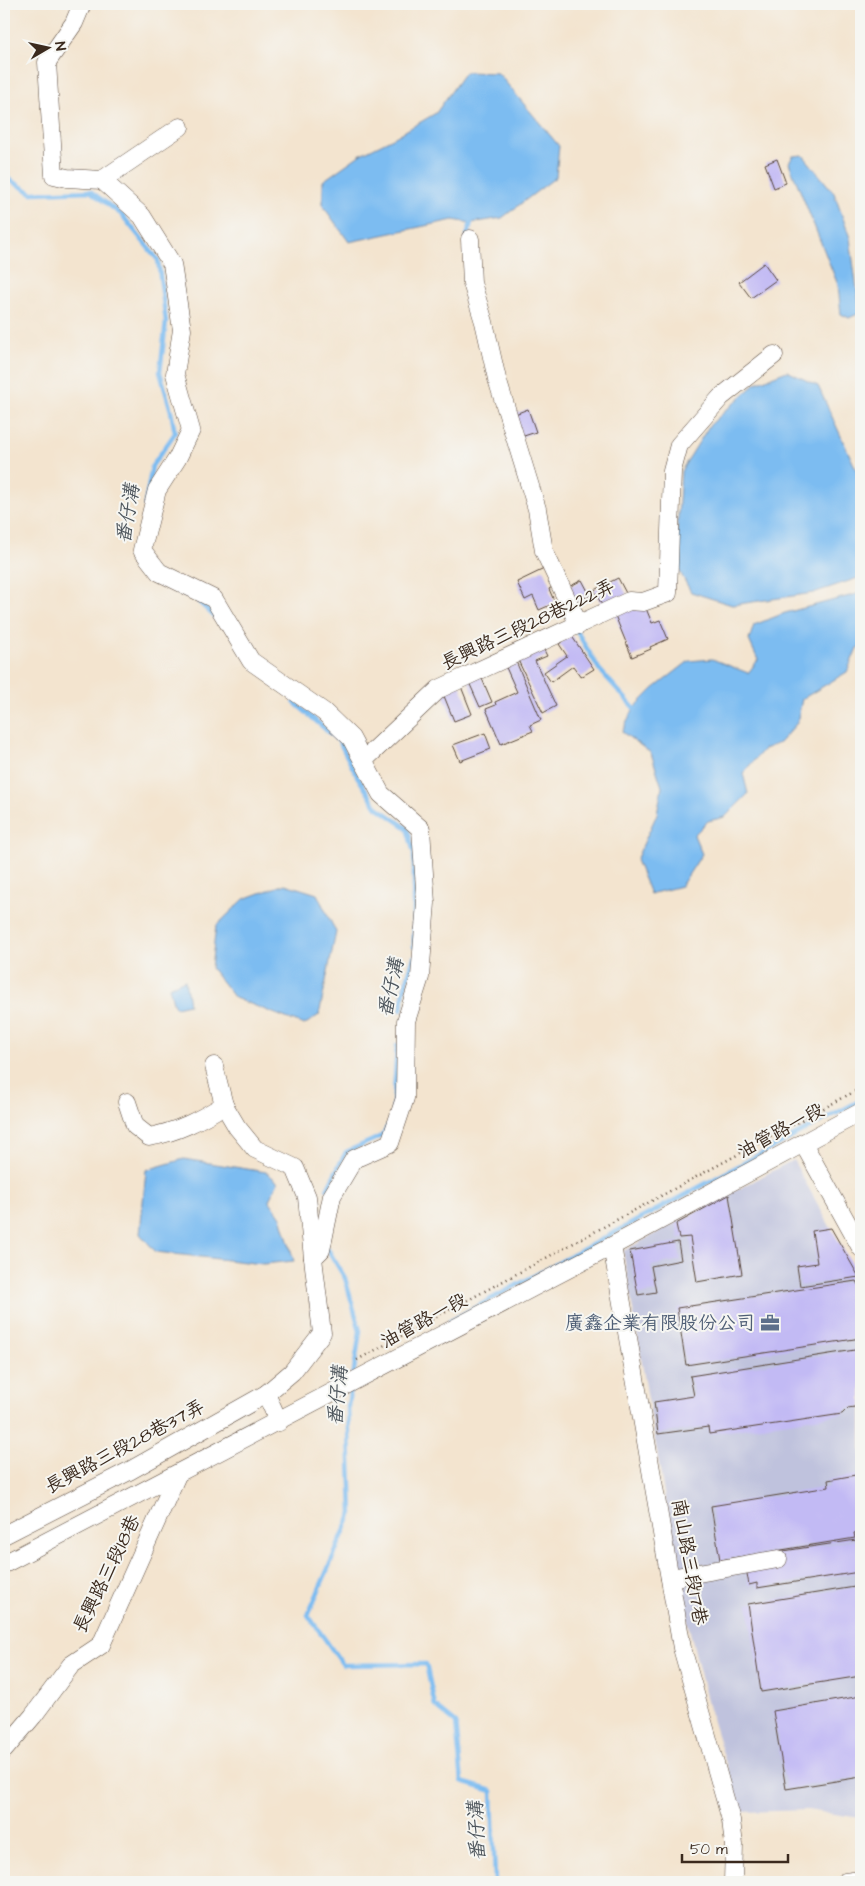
<svg xmlns="http://www.w3.org/2000/svg" width="865" height="1886" viewBox="0 0 865 1886" font-family="'Architects Daughter','LXGW WenKai TC',sans-serif">
<style>
.industrial{fill:#bfc2dd}
.water{fill:#7cbcf1;stroke:#5c7388}
.lines{fill:none;stroke-linecap:round;stroke-linejoin:round}
.stream{stroke:#7cbcf1;stroke-width:4.5}
.building{fill:#c2baf4}
.minor-casing{stroke:#574639;stroke-width:19}
.path{stroke:#574639;stroke-width:2.5;stroke-dasharray:1 4;stroke-linecap:butt}
.minor{stroke:#fff;stroke-width:18}
.labels{text-anchor:middle;dominant-baseline:central;stroke-width:4;stroke-linejoin:round;paint-order:stroke}
.street-label{font-size:19px;fill:#3b2a1e;stroke:#f6f6f2}
.service-label{font-size:19px;fill:#4e5e75;stroke:#f6f6f2;text-anchor:end}
.water-label{font-size:20px;font-style:italic;fill:#4e565d;stroke:#f6f6f2}
</style>
<rect width="100%" height="100%" fill="#f6f6f2"/>
<filter id="ink" filterUnits="userSpaceOnUse"><feTurbulence type="fractalNoise" baseFrequency=".02" numOctaves="2"/><feDisplacementMap in="SourceGraphic" scale="10" xChannelSelector="R" yChannelSelector="G"/><feConvolveMatrix kernelMatrix="1 2 1 2 8 2 1 2 1" color-interpolation-filters="sRGB"/></filter>
<filter id="wash" filterUnits="userSpaceOnUse"><feTurbulence type="fractalNoise" baseFrequency=".0096" numOctaves="4" result="noise"/><feDisplacementMap in="SourceGraphic" scale="20" xChannelSelector="R" yChannelSelector="G"/><feGaussianBlur stdDeviation="1.12" result="paint"/><feColorMatrix in="noise" values="0 0 0 0 0 0 0 0 0 0 0 0 0 0 0 0 0 1.4 0 .05"/><feComposite in="paint" operator="in"/></filter>
<g filter="url(#wash)">
<rect width="100%" height="100%" fill="#f3e4cf"/>
<!-- industrial -->
<path class="industrial" d="M793 1160 861 1282V1818L807 1810 741 1812 709 1709 682 1599 623 1251Z"/>
<!-- water -->
<g class="water">
<path d="M465 72 498 73 559 146 556 177 502 218 471 223 453 220 349 242 323 206V181L361 154 395 137 436 113Z"/>
<path d="M803 155 834 193 850 238 860 313 849 318 841 314 838 285 789 163 793 156Z"/>
<path d="M787 371 818 386 861 480V577L813 593 732 605 691 592 675 563 681 471 709 426 756 383Z"/>
<path d="M861 593V646L857 648 847 672 802 699 797 723 779 743 764 749 743 773 748 794 725 817 708 821 694 835 702 854 681 886 650 894 636 860 657 814 662 787 651 753 622 732 634 708 653 689 689 661 712 659 748 673 758 660 749 640 754 625 785 613Z"/>
<path d="M285 884 317 894 336 932 319 1015 304 1025 235 998 211 968 216 926 244 899Z"/>
<path d="M185 980 189 1004 175 1007 173 1002 169 987Z"/>
<path d="M184 1159 266 1172 278 1182 269 1200 281 1217 294 1261 263 1264 156 1252 140 1234 146 1170Z"/>
</g>
<g class="lines">
<!-- stream -->
<g class="stream">
<path d="M4 107V115"/>
<path d="M4 158 8 179 32 193 90 191 122 215 158 260 166 322 160 372 171 411 175 433 152 466 145 505"/>
<path d="M467 236 471 223"/>
<path d="M138 558 147 576 187 595"/>
<path d="M198 601 216 618"/>
<path d="M576 630 599 669 634 708"/>
<path d="M294 702 339 741 357 776 377 807 407 828 414 853V947"/>
<path d="M401 1010 404 990 414 957"/>
<path d="M393 1110 397 1045"/>
<path d="M327 1189 346 1152 382 1136 388 1126"/>
<path d="M327 1248 345 1278 360 1331 353 1377"/>
<path d="M450 1321 861 1100"/>
<path d="M351 1387 348 1406 352 1513 308 1615 343 1665 426 1664 435 1706 456 1723 462 1782 492 1791 495 1882"/>
</g>
</g>
<g id="blocks">
<!-- building -->
<g class="building">
<path d="M777 159 786 183 774 188 765 164Z"/>
<path d="M764 263 776 280 751 298 739 282Z"/>
<path d="M528 409 536 432 518 438 510 416Z"/>
<path d="M544 569 552 587 549 589 555 603 539 610 533 596 525 600 517 582Z"/>
<path d="M618 578 627 595 603 607 594 590Z"/>
<path d="M582 580 590 595 574 603 567 588Z"/>
<path d="M633 605 634 610 645 606 652 623 660 620 668 639 650 647 651 649 632 657 614 613Z"/>
<path d="M571 635 594 669 581 677 573 666 551 682 544 672 567 656 559 644Z"/>
<path d="M542 646 547 656 535 661 556 706 543 713 517 658Z"/>
<path d="M515 659 541 720 530 725 533 731 501 744 486 709 496 705 495 702 517 692 504 663Z"/>
<path d="M480 674 492 702 480 707 468 680Z"/>
<path d="M460 684 472 714 454 721 442 691Z"/>
<path d="M485 733 491 749 460 761 453 745Z"/>
<path d="M729 1195 742 1274 697 1282 690 1237 679 1238 676 1224Z"/>
<path d="M831 1228 859 1277 800 1286 797 1266 817 1263 812 1231Z"/>
<path d="M678 1242 681 1260 651 1266 656 1292 638 1295 630 1251Z"/>
<path d="M856 1281 861 1290V1338L686 1365 677 1308Z"/>
<path d="M861 1349V1406L848 1408 842 1414 709 1434 708 1427 658 1434 654 1402 694 1396 690 1376Z"/>
<path d="M861 1474V1531L854 1533 855 1538 720 1560 711 1506 829 1487 828 1480Z"/>
<path d="M856 1540 858 1553 861 1552V1568L859 1569V1572L757 1588V1583L749 1585 744 1557Z"/>
<path d="M861 1586V1676L761 1692 748 1604Z"/>
<path d="M861 1696V1777L786 1789 773 1711Z"/>
</g>
</g>
</g>
<g filter="url(#ink)">
<use href="#blocks" fill-opacity="0" stroke="#574639" stroke-width="1"/>
<g class="lines">
<!-- minor casing -->
<g class="minor-casing">
<g id="minor">
<path d="M82 4 74 23 47 62 54 175 67 178 102 180 180 127"/>
<path d="M102 180 142 216 172 264 182 330 175 374 191 430 177 459 157 490 142 550 159 572 214 599 251 661 324 712 351 738 381 794 421 829 426 903 420 977 406 1021 405 1098 390 1143 354 1159 332 1196 321 1250 313 1258 322 1333 292 1372 266 1394 279 1422"/>
<path d="M470 239 472 283 484 322 497 379 537 509 544 551 579 625"/>
<path d="M363 761 439 689 629 601 643 602 668 593 672 471 679 445 721 397 774 355"/>
<path d="M214 1066 224 1105"/>
<path d="M127 1102 135 1126 149 1137C177 1132 200 1120 224 1105L237 1127 255 1149 295 1168 307 1197 313 1258"/>
<path d="M803 1143 861 1248"/>
<path d="M612 1246 682 1648 731 1820 734 1845 733 1882"/>
<path d="M4 1535 131 1470 266 1394"/>
<path d="M4 1564 612 1246 861 1112"/>
<path d="M670 1578 778 1559"/>
<path d="M4 1750 33 1716 71 1665 101 1645 177 1475"/>
<path d="M845 1882 861 1880"/>
</g>
</g>
<!-- path -->
<path class="path" d="M357 1360 861 1088"/>
<!-- minor -->
<use href="#minor" class="minor"/>
</g>
</g>
<!-- icons -->
<defs>
<g id="office-bare" transform="scale(1.5)"><path d="M-6-3h4V-5.5h4V-3h4V5H-6ZM-1-4.5V-3h2v-1.5ZM-6 0V1H6V0Z" fill="#5c6f8a" stroke="#f6f6f2" stroke-width="2.5" paint-order="stroke"/></g>
</defs>
<g fill-rule="evenodd">
<use href="#office-bare" x="770" y="1323"/>
</g>
<g class="labels">
<!-- street labels -->
<g class="street-label">
<text transform="translate(528 625) rotate(-25)">長興路三段28巷222弄</text>
<text transform="translate(781 1131) rotate(-28)">油管路一段</text>
<text transform="translate(424 1321) rotate(-28)">油管路一段</text>
<text transform="translate(125 1447) rotate(-28)">長興路三段28巷37弄</text>
<text transform="translate(689 1562) rotate(80)">南山路三段17巷</text>
<text transform="translate(107 1574) rotate(-64)">長興路三段18巷</text>
</g>
<!-- service labels -->
<g class="service-label">
<text x="755" y="1323">廣鑫企業有限股份公司</text>
</g>
<!-- water labels -->
<g class="water-label">
<text transform="translate(128 514) rotate(-81)">番仔溝</text>
<text transform="translate(391 988) rotate(-78)">番仔溝</text>
<text transform="translate(338 1396) rotate(-85)">番仔溝</text>
<text transform="translate(477 1831) rotate(-93)">番仔溝</text>
</g>
</g>
<!-- margin -->
<rect width="865" height="1886" fill="none" stroke="#f6f6f2" stroke-width="20"/>
<!-- north arrow -->
<g transform="translate(48 48) rotate(81)" stroke="#f6f6f2" stroke-width="4" paint-order="stroke">
<path d="M0-4L9 19L0 12L-9 19Z" fill="#3b2a1e"/>
<text y="-8" font-size="14" font-weight="bold" text-anchor="middle" fill="#3b2a1e">N</text>
</g>
<!-- scale -->
<path d="M682 1854v8h106v-8" fill="none" stroke="#3b2a1e" stroke-width="2.5"/>
<text x="690" y="1854" font-size="15" fill="#3b2a1e" stroke="#f6f6f2" stroke-width="4" paint-order="stroke">50 m</text>
</svg>
